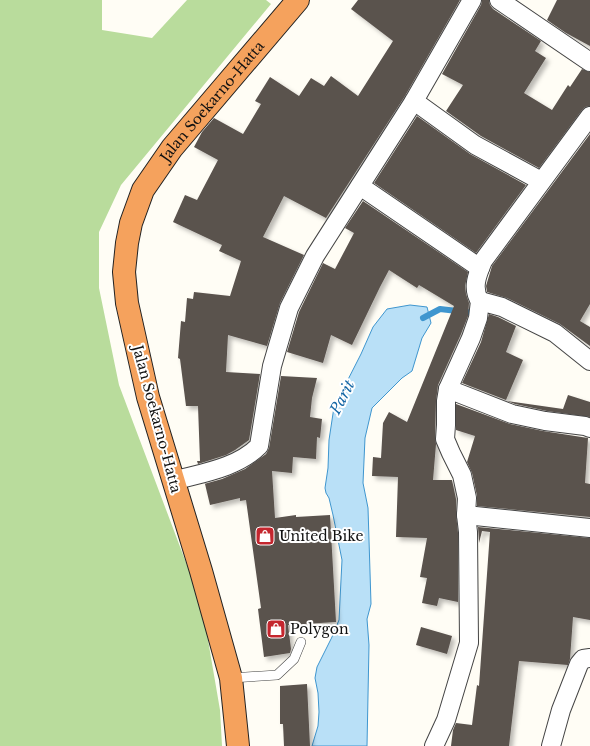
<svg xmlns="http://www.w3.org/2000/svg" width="590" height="746" viewBox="0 0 590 746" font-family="'Libre Baskerville',serif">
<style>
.forest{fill:#b9dc9c}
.water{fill:#b9e0f7;stroke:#3f96cf}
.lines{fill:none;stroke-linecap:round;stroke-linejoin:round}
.stream{stroke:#3f96cf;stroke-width:6}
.building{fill:#5a524d;filter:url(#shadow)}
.lane-casing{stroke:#444;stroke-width:10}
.street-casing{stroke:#444;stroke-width:20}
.highway-casing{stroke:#222;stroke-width:24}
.lane{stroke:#fff;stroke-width:9}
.street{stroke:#fff;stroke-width:18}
.highway{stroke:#f5a25d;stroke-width:22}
.labels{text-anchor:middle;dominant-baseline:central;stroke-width:4;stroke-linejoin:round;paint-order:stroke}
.street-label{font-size:14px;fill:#111;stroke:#fff}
.poi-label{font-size:14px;fill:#111;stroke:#fff;text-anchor:start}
.water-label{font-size:15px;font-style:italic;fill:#1768a6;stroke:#fff}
</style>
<defs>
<filter id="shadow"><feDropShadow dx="3.5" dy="3.5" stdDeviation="2" flood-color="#0004"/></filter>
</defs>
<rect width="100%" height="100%" fill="#fffdf5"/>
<!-- forest -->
<path class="forest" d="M0 0H102V30L152 38 187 0H266L271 4 121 185 99 232V288L119 385 202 605 220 710 222 746H0Z"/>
<!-- water -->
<path class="water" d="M410 305 427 307 431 323 422 338 412 371 402 378 372 408 365 438 363 483 368 508 371 604 367 619 369 645 367 746H312L318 726 319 712 318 693 315 678 317 667 332 637 339 620 342 560 333 515 329 498 326 493 325 488 328 468 329 440 334 407 361 354 373 327 387 309Z"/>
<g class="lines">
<!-- stream -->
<path class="stream" d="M423 318 440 309 474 313 477 312"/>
</g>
<!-- building -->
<g class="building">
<path d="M358 0H460L405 96 326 218 284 196 263 237 304 255 280 303 267 346 228 335 226 372 260 374 249 440 235 450 226 455 198 464 197 461H200L198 406H186L180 359 178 358 181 321 185 322 187 298 193 299 194 292 230 296 241 261 219 251 222 245 173 222 185 195 197 200 218 160 194 147 202 132 214 118 243 134 261 104 255 101 270 77 299 96 311 78 324 86 331 76 358 96 393 41 351 9Z"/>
<path d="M482 0H489L490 5 493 9 541 41 535 51 546 58 524 93 552 110 568 85 570 87 582 69 590 72V106L585 107 582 110 539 168 481 136 446 111 463 85 442 74 481 5Z"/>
<path d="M557 0H590V46L566 33 547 20Z"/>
<path d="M417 116 470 154 526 185 476 253 374 183Z"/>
<path d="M590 134V304L580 321 590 327V346L560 324 507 298 487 292 486 286 492 266Z"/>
<path d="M363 201 468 272 465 286 466 294 469 303 468 316 461 334 438 385 436 401 435 438 436 444 433 480H452L456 499V514L458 533V602L439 598 437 606 422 603 427 578 420 577 427 538 396 537 398 477 372 476 373 457 381 458 383 423 389 412 407 422 454 306 419 285 417 288 389 270 380 287 352 345 331 335 323 363 287 352 299 312 323 263 335 269 354 233 345 228Z"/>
<path d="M489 314 498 317 516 326 506 352 523 360 506 400 462 383 481 342Z"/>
<path d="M281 376 317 378 312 398 310 417 322 419 320 438 317 437 316 459 293 457 292 473 272 471 275 518 296 515V517L330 515 336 622 288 625 291 649 290 653 264 657 258 609 261 608 246 500 240 501V498L210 505 205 484H204L222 479 245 469 266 454 269 448Z"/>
<path d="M568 395 590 402V417L547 411 515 404 507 401 563 409Z"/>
<path d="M456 404 510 424 543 431 588 438 585 483 590 484V517L477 506V496L472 473 467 462 475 436 456 430Z"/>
<path d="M478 527 590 538V620L573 617 570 659 568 665 519 661 509 746H451L453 730 456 723 472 725 477 685 479 686 490 532 482 531 479 543Z"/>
<path d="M421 627 452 636 447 654 416 645Z"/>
<path d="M307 684 310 746H284L283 724H280V686Z"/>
</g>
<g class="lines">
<!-- lane casing -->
<g class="lane-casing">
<path id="lane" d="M231 678 277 675 294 659 301 642"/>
</g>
<!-- street casing -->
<g class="street-casing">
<g id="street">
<path d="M499 0 590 62"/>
<path d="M414 101 475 145 541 181"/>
<path d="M360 186 480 268"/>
<path d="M480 301C471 288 478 273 483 261L590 116"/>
<path d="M448 389 512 414 545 421 585 426 590 428"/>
<path d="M173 481C202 473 237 468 259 446L272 366 289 308 315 256 414 101 472 0"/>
<path d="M466 515 467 498 462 475 451 453 445 439 446 425V401L448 389 471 338 478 318 480 301 502 307 555 333 590 361"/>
<path d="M434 746 446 720 469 643 468 532 466 515 590 528"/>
<path d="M551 746 561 710 579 664 583 659 590 658"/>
</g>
</g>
<!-- highway casing -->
<g class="highway-casing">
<g id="highway">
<path id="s1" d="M238 746 231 678 201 571 148 397 127 303 124 272 127 243 131 223 143 190 172 148 298 0"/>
</g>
</g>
<!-- lane -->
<use href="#lane" class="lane"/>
<!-- street -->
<use href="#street" class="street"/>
<!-- highway -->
<use href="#highway" class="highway"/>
</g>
<!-- icons -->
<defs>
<g id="shop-square" transform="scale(1)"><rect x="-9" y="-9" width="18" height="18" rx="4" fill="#c4262e" stroke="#fff"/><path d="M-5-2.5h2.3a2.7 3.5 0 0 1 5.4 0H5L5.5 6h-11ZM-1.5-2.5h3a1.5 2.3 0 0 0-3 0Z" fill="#fff"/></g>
</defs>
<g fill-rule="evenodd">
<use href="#shop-square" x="265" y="536"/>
<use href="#shop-square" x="276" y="629"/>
</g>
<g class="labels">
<!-- street labels -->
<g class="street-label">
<text stroke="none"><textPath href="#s1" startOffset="686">Jalan Soekarno-Hatta</textPath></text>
<text transform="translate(157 419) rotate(75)">Jalan Soekarno-Hatta</text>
</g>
<!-- poi labels -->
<g class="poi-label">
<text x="279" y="536">United Bike</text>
<text x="290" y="629">Polygon</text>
</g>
<!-- water labels -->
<g class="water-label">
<text transform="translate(342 397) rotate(-63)">Parit</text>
</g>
</g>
</svg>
